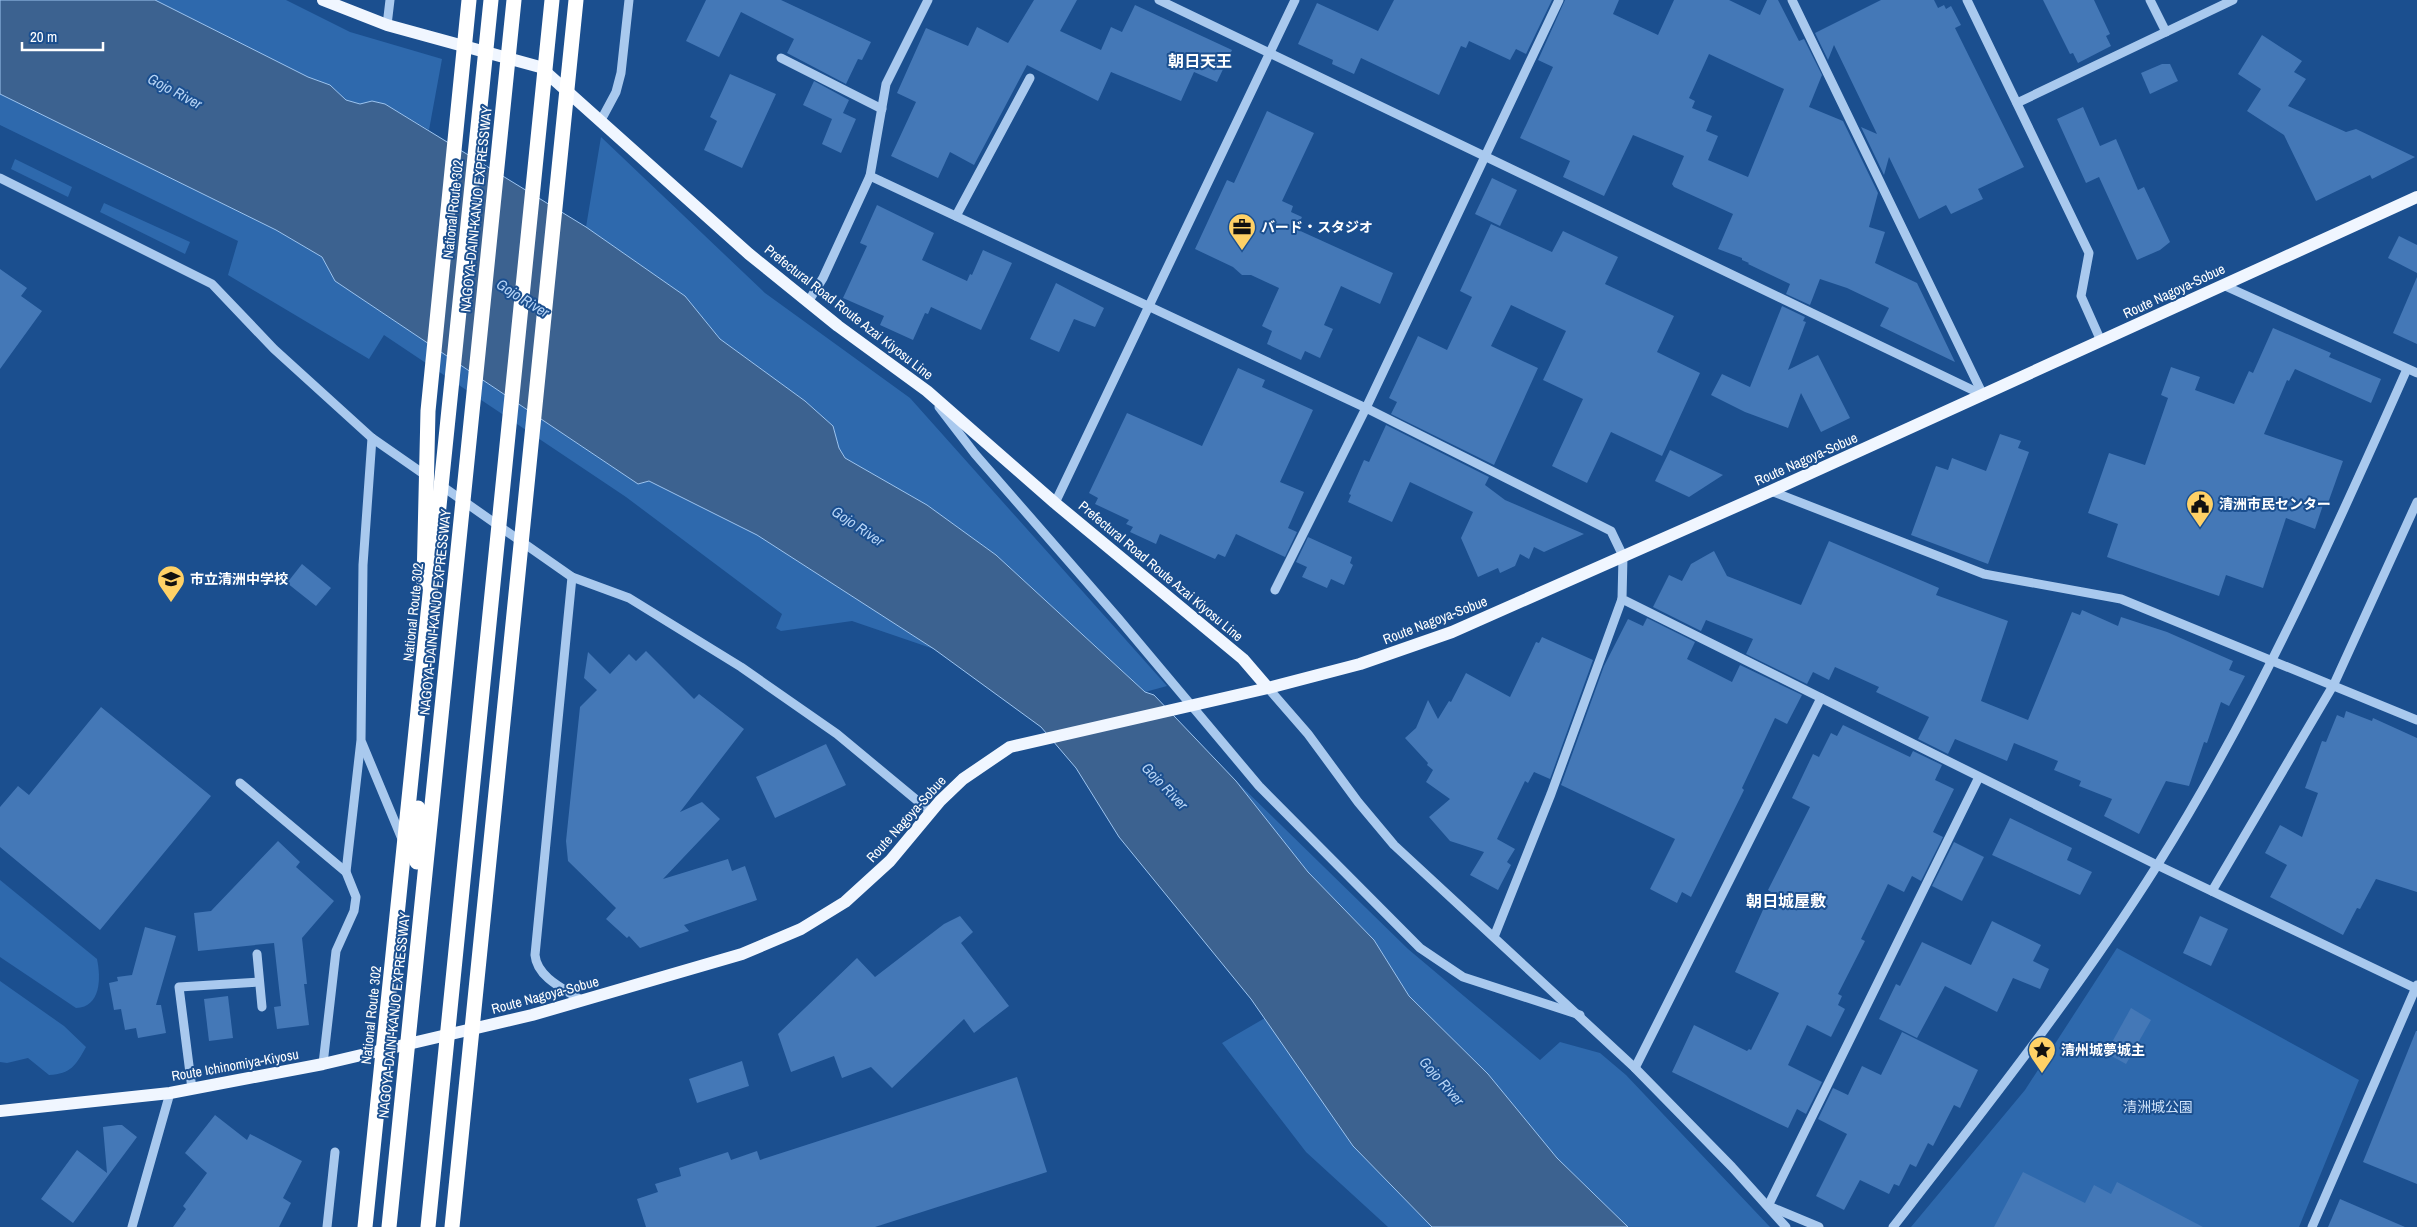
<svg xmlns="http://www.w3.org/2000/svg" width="2417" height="1227" viewBox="0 0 2417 1227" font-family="'Archivo Narrow','Noto Sans JP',sans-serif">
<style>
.green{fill:#2e69ad}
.water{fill:#3c6290;stroke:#9cc4f0}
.building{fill:#4478b7;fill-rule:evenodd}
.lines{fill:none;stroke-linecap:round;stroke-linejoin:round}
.minor{stroke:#a9c9ee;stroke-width:9}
.major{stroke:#f0f6ff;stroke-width:12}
.highway{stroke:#fff;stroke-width:15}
.labels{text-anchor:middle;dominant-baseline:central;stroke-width:4;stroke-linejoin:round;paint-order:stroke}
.street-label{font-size:14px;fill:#fff;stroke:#1b4f8f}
.poi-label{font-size:14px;font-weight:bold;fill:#fff;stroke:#1b4f8f;text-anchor:start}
.park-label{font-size:14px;fill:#cfe3fa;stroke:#1b4f8f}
.water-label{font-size:15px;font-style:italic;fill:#b5d3f5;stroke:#1b4f8f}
.quarter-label{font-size:16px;font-weight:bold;fill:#fff;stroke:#1b4f8f}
</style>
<rect width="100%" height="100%" fill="#1b4f8f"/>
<!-- green -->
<g class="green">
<path d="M155 0H286L350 32 442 59 429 130 385 104 372 101 360 104 346 100 330 85 308 77Z"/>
<path d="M0 94 276 230 322 257 335 281 638 484 649 481 757 535 934 649 852 621 781 631 776 628 782 614 626 497 384 335 369 359 228 275 238 241 0 125Z"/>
<path d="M601 137 765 293 910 398 1167 686 1145 692 996 555 927 505 845 458 839 448 833 426 805 401 720 339 685 296 586 227Z"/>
<path d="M15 159 72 187 68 197 11 169Z"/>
<path d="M104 203 190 242 185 254 100 212Z"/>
<path d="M1236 781 1408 949 1540 1060 1560 1042 1600 1053 1626 1075 1770 1227H1628L1557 1158 1488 1074 1409 996 1374 940 1308 872Z"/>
<path d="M0 880 97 959C101 978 101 1007 76 1008L0 957Z"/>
<path d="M2117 948 2359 1080 2299 1227H1911L2025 1090Z"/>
<path d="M0 981 64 1026 86 1047C76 1065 71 1074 49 1075L28 1058 7 1063 0 1062Z"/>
<path d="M1265 1018 1353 1146 1432 1227H1388L1306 1152 1222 1043Z"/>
</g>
<!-- water -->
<path class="water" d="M0 0H155L308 77 330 85 346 100 360 104 372 101 385 104 586 227 685 296 720 339 805 401 833 426 839 448 845 458 927 505 996 555 1145 692 1154 695 1236 781 1308 872 1374 940 1409 996 1488 1074 1557 1158 1628 1227H1432L1353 1146 1251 999 1119 837 1076 768 1041 727 934 649 757 535 649 481 638 484 335 281 322 257 276 230 0 94Z"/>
<!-- building -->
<g class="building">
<path d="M706 0H781L871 42 862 60 858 59 846 84 787 53 794 39 741 12 719 57 686 41Z"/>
<path d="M1034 0H1077L1060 31 1101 50 1111 27 1122 32 1135 5 1232 50 1217 82 1194 72 1181 101 1111 72 1098 101 1027 65 974 165 950 152 938 178 891 156 916 102 897 93 926 28 968 46 977 27 1008 43Z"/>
<path d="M1394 0H1552L1526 54 1516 49 1510 60 1469 41 1466 48 1461 46 1439 95 1361 58 1354 74 1332 64 1333 60 1298 44 1317 3 1378 31Z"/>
<path d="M1565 0H1619L1613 14 1658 35 1674 0H1729L1760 15 1767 0H1778L1799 41 1804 39 1822 75 1809 107 1843 121 1878 193 1869 227 1885 232 1875 263 1917 283 1955 362 1880 326 1889 308 1847 288 1820 279 1810 305 1786 294 1790 284 1748 264 1749 263 1742 260V258L1718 249 1733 214 1674 187 1672 184 1684 156 1633 135 1604 196 1563 177 1570 161 1520 138 1553 67 1538 60ZM1709 54 1784 89 1748 177 1708 160 1718 136 1706 131 1712 116 1692 108 1695 101 1689 98Z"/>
<path d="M1881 0H1934L1938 8 1944 5 1946 9 1951 6 1961 25 1955 28 2024 167 1978 189 1983 199 1951 214 1946 205 1919 219 1889 157 1884 175 1861 127 1877 134 1834 45 1828 60 1815 33Z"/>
<path d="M2043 0H2094L2110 34 2106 36 2111 46 2078 63 2073 53 2070 54Z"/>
<path d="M2262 35 2302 61 2294 72 2306 79 2288 106 2346 132 2356 129 2415 157 2372 179 2370 175 2316 201 2284 135 2247 111 2261 89 2238 74Z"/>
<path d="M2162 64H2170L2178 81 2150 94 2141 73Z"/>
<path d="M730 74 776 94 742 168 704 150 717 121 710 117Z"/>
<path d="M814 81 849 100 843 113 856 119 841 153 822 144 832 119 803 105Z"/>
<path d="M2083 107 2100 146 2116 139 2138 190 2144 187 2170 242 2160 250 2137 260 2099 177 2086 183 2057 119Z"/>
<path d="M1267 111 1314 133 1282 201 1293 206 1291 212 1302 217 1296 229 1393 273 1380 304 1341 286 1324 325 1333 329 1320 358 1305 351 1301 360 1267 344 1272 331 1262 326 1279 288 1251 275H1242L1233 267 1195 249 1227 180 1234 183Z"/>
<path d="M1492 178 1517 190 1500 226 1475 214Z"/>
<path d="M877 205 934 233 922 260 967 281 970 274 972 275 983 250 1012 263 981 330 931 307 928 314 925 313 913 340 880 325 884 316 843 298 867 246 860 243Z"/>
<path d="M1491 224 1552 252 1563 231 1618 257 1605 284 1674 316 1657 352 1700 373 1662 456 1611 432 1587 483 1552 466 1583 399 1543 380 1566 331 1511 305 1491 346 1538 368 1494 465 1391 414 1397 402 1389 398 1418 336 1447 350 1472 297 1460 291Z"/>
<path d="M2399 236 2417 245V273L2388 258Z"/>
<path d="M0 269 27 288 21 296 42 311 0 369Z"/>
<path d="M2417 277V344L2393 333Z"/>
<path d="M1056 283 1104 308 1095 327 1074 319 1059 352 1030 339Z"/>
<path d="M1782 306 1805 317 1803 321 1806 322 1788 370 1818 355 1850 418 1821 432 1801 393 1788 428 1745 412 1711 395 1722 374 1750 387Z"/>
<path d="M2273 328 2331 353 2329 357 2381 379 2371 403 2295 369 2289 381 2287 380 2264 434 2343 461 2328 503 2324 502 2315 529 2286 518 2263 588 2226 575 2219 596 2107 557 2118 524 2088 513 2109 453 2145 465 2168 398 2161 395 2171 367 2200 377 2195 390 2234 404 2249 371 2253 373Z"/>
<path d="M1238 368 1265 380 1262 387 1313 410 1280 482 1304 492 1288 528 1297 532 1285 557 1236 534 1225 557 1218 554 1215 559 1160 534 1156 544 1130 532 1133 527 1126 524 1129 520 1095 504 1098 498 1089 493 1127 413 1202 446Z"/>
<path d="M1386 425 1489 477 1485 485 1505 500 1584 534 1544 552 1534 547 1529 559 1520 554 1515 566 1500 573 1498 568 1478 577 1461 538 1473 512 1410 482 1392 522 1348 502 1351 495 1349 494 1364 460 1369 462Z"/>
<path d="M2000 434 2021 441 2018 448 2029 452 1988 564 1911 535 1936 466 1948 470 1952 458 1986 471Z"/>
<path d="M1670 450 1723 475 1689 497 1655 481Z"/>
<path d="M1308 537 1352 557 1350 563 1353 565 1344 585 1331 579 1327 588 1302 577 1307 567 1296 562Z"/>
<path d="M1829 541 1939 588 1936 595 2008 621 1981 701 2028 720 2072 612 2080 615 2082 610 2118 626 2121 617 2167 632 2233 661 2229 670 2245 676 2229 706 2221 702 2207 743 2204 742 2189 786 2166 781 2139 834 2104 816 2112 799 2079 786 2081 781 2054 770 2058 761 2014 743 2007 761 1955 739 1948 754 1918 739 1929 717 1876 692 1879 687 1835 667 1829 680 1813 672 1807 684 1746 654 1753 639 1706 620 1701 631 1653 607 1669 575 1682 581 1691 564 1714 551 1727 576 1801 605Z"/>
<path d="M302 564 331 588 316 606 287 583Z"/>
<path d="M1647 618 1695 642 1687 659 1732 682 1740 665 1802 695 1787 724 1775 718 1742 788 1744 790 1691 897 1682 892 1677 903 1650 889 1675 839 1561 785 1604 666 1628 619 1643 626Z"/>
<path d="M1542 637 1593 660 1550 779 1534 772 1528 783 1525 781 1497 839 1515 849 1507 862 1511 865 1498 890 1470 875 1484 852 1450 841 1429 817 1450 799 1426 782 1433 770 1427 765 1428 763 1405 738 1416 728 1428 700 1438 719 1449 701 1451 702 1466 673 1510 697 1536 642 1539 643Z"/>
<path d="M646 651 694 699 699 694 744 729 680 812 702 802 720 819 663 879 728 859 732 871 745 866 757 900 684 925 689 931 640 948 629 936 627 938 606 919 616 908 568 861 566 841 580 707 597 690 584 678 588 652 610 674 629 654 636 661Z"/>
<path d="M101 707 211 796 100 930 0 847V807L18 786 29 795Z"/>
<path d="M2346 711 2372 721 2373 718 2417 738V892L2376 879 2360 909 2357 908 2343 935 2270 897 2287 865 2265 853 2280 825 2302 837 2318 793 2305 788 2322 741 2326 742 2337 715 2344 718Z"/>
<path d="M1843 725 1910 757 1913 751 1942 765 1935 780 1954 789 1933 832 1943 837 1921 881 1912 876 1904 892 1888 884 1861 939 1865 941 1838 994 1842 996 1838 1005 1845 1009 1831 1037 1807 1025 1788 1065 1822 1082 1806 1114 1797 1109 1788 1128 1672 1072 1694 1025 1747 1051 1749 1049 1751 1050 1779 993 1735 972 1771 892 1768 890 1810 807 1792 798 1813 754 1819 757 1831 733 1837 736Z"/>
<path d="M826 744 846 785 775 818 756 777Z"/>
<path d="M2010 818 2072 848 2067 860 2092 872 2080 895 1992 855Z"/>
<path d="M278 841 300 862 296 867 334 901 302 938 307 984H304L309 1025 277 1029 274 1007 281 1006 274 943 198 951 194 913 211 911Z"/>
<path d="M1954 842 1984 857 1962 901 1932 886Z"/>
<path d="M960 916 973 932 961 943 1009 1006 974 1033 964 1019 892 1088 871 1067 842 1078 834 1056 791 1072 778 1034 857 958 875 977 944 924Z"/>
<path d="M2200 916 2228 929 2211 966 2183 953Z"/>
<path d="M1992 921 2041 945 2033 961 2049 969 2040 989 2013 978 1997 1012 1945 986 1917 1038 1879 1019 1896 984 1900 986 1922 942 1971 965Z"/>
<path d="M145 927 176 936 156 1005H161L166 1033 138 1038 136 1028 125 1030 121 1009 114 1010 109 983 118 981 117 977 132 975Z"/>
<path d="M228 996 233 1038 209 1041 204 999Z"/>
<path d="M2131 1008 2151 1020 2126 1064 2106 1053Z"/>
<path d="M2416 1031H2417V1184L2363 1162Z"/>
<path d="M1902 1032 1978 1070 1960 1108 1954 1105 1933 1146 1928 1143 1916 1167 1910 1164 1899 1186 1894 1184 1889 1194 1860 1180 1844 1210 1816 1196 1847 1134 1818 1119 1833 1088 1848 1095 1862 1066 1881 1075Z"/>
<path d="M742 1061 749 1086 697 1103 689 1079Z"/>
<path d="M1017 1077 1047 1172 875 1227H646L637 1199 658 1192 655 1184 681 1176 679 1168 728 1152 731 1160 757 1151 760 1160Z"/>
<path d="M215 1115 247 1140 250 1134 302 1161 283 1198 291 1203 279 1227H173L186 1209 183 1206 207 1173 185 1153Z"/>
<path d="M118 1125H122L137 1137 73 1223 41 1199 77 1150 107 1173 103 1127Z"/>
<path d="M2023 1172 2085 1203 2094 1185 2111 1194 2117 1182 2203 1227H1994Z"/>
<path d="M2340 1199 2405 1227H2328Z"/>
</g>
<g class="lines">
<!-- minor -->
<g class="minor">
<path d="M1159 0 1983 395"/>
<path d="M1792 0 1983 395"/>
<path d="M1967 0 2089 253 2081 296 2101 341"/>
<path d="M2150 0 2166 32"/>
<path d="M387 25 390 0"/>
<path d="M781 58 882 109"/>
<path d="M2017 103 2233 0"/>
<path d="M601 120 616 92 621 73 629 0"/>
<path d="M870 176 1366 408 1611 531 1623 556 1622 599 2157 865 2417 989"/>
<path d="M0 178 212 284 274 349 372 438 428 477"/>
<path d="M956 216 1030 78"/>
<path d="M2223 285 2417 373"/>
<path d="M808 302 823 278 870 176 886 84 928 0"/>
<path d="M939 407 975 454 1118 618 1259 786 1420 948 1463 977 1580 1015"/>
<path d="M439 484 572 577 629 598 741 667 837 734 931 812"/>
<path d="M1771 491 1984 574 2121 599 2417 720"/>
<path d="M1055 503 1295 0"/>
<path d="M572 577 535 955C537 978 566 990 583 1001"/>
<path d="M1275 590 1366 408 1559 0"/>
<path d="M1268 688 1308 734 1358 802 1394 845 1635 1068 1732 1167 1786 1227"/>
<path d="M362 743 402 839"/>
<path d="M240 783 346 872"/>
<path d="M2212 891 2334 684 2417 502"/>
<path d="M1494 937 1551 794 1622 599"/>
<path d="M257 954 262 1007"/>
<path d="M323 1064 336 951 354 911 356 897 346 872 361 740 363 565 372 438"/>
<path d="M1635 1068 1821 698"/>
<path d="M192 1089 179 987 259 982"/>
<path d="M1768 1206 1979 777"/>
<path d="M1771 1207 1819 1227"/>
<path d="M132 1227 170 1093"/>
<path d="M327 1227 335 1152"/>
<path d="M1893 1227C1985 1109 2078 991 2158 864 2256 708 2332 538 2407 369"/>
<path d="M2312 1227 2417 985"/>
</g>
<!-- major -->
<g class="major">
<path d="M323 0 387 25 540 67 749 254 838 326 927 391 1055 503 1243 659 1268 688"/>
<path d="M0 1111 170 1093 323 1064 532 1015 742 954 801 929 845 902 890 861 940 801 963 779 1010 747 1268 688 1360 664 1452 632 1771 491 2417 197"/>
</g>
<!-- highway -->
<g class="highway">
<path d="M424 582 428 411 469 0"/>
<path d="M417 862 418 808"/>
<path d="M365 1227 491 0"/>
<path d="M389 1227 514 0"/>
<path d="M428 1227 552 0"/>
<path d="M452 1227 576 0"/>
</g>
</g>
<!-- icons -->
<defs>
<g id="office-pin" transform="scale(1.4375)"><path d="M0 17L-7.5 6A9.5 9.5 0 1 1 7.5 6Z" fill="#ffd166" stroke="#1b4f8f"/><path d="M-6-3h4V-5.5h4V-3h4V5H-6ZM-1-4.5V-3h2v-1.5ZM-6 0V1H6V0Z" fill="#111"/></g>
<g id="civic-pin" transform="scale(1.4375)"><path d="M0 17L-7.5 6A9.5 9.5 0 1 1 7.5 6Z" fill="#ffd166" stroke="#1b4f8f"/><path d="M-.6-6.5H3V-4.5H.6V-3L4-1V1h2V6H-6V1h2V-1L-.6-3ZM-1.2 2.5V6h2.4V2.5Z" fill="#111"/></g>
<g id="school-pin" transform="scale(1.4375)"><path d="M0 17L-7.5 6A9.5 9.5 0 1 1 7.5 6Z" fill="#ffd166" stroke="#1b4f8f"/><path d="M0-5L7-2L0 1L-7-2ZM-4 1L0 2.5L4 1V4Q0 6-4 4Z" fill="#111"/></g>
<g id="sight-pin" transform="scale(1.4375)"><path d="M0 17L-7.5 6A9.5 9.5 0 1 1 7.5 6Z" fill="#ffd166" stroke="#1b4f8f"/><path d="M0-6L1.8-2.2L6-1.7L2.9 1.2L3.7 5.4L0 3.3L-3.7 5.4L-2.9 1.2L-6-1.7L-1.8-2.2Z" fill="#111"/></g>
</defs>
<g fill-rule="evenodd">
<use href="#office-pin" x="1242" y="227"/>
<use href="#civic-pin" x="2200" y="504"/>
<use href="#school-pin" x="171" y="579"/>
<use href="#sight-pin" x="2042" y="1050"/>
</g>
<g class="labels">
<!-- street labels -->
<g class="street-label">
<text transform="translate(453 209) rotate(-84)">National Route 302</text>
<text transform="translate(476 209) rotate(-84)">NAGOYA-DAINI-KANJO EXPRESSWAY</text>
<text transform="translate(2174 291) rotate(-25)">Route Nagoya-Sobue</text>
<text transform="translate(849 312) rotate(38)">Prefectural Road Route Azai Kiyosu Line</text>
<text transform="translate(1806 459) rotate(-24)">Route Nagoya-Sobue</text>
<text transform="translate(1161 571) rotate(40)">Prefectural Road Route Azai Kiyosu Line</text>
<text transform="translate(413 612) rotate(-84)">National Route 302</text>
<text transform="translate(435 612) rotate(-84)">NAGOYA-DAINI-KANJO EXPRESSWAY</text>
<text transform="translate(1435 620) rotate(-21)">Route Nagoya-Sobue</text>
<text transform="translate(906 819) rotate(-48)">Route Nagoya-Sobue</text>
<text transform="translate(545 995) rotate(-15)">Route Nagoya-Sobue</text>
<text transform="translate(371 1015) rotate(-84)">National Route 302</text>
<text transform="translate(394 1015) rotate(-84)">NAGOYA-DAINI-KANJO EXPRESSWAY</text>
<text transform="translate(235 1065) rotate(-10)">Route Ichinomiya-Kiyosu</text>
</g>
<!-- poi labels -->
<g class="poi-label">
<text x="1261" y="227">バード・スタジオ</text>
<text x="2219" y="504">清洲市民センター</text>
<text x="190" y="579">市立清洲中学校</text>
<text x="2061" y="1050">清州城夢城主</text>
</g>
<!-- park labels -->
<g class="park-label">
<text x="2158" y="1107">清洲城公園</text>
</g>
<!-- water labels -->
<g class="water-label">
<text transform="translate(175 91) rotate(28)">Gojo River</text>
<text transform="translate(523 298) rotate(32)">Gojo River</text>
<text transform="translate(858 526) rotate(34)">Gojo River</text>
<text transform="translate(1165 786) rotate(46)">Gojo River</text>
<text transform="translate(1442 1081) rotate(49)">Gojo River</text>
</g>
<!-- quarter labels -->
<g class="quarter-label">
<text x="1200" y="61">朝日天王</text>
<text x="1786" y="901">朝日城屋敷</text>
</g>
</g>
<!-- scale -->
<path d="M22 42v8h81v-8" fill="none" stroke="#ffffff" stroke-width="2.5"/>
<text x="30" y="42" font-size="15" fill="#ffffff" stroke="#1b4f8f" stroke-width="4" paint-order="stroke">20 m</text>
</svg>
